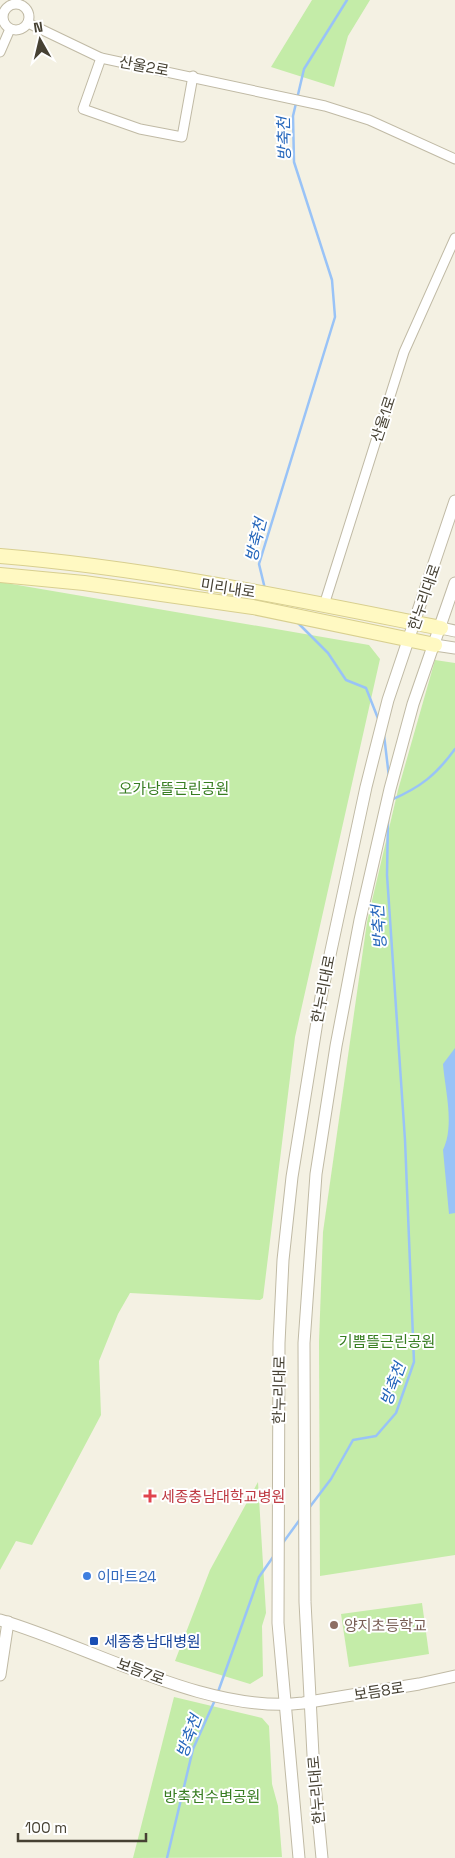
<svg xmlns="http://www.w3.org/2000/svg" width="455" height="1858" viewBox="0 0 455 1858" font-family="'Space Grotesk','Noto Sans KR',sans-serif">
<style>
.green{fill:#c4eca8}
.water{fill:#99c3f7}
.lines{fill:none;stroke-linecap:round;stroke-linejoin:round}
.stream{stroke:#99c3f7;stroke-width:2.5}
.minor-casing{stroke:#c0baa5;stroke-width:11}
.tertiary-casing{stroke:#c0baa5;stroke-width:13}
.secondary-casing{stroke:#d8cf8f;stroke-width:16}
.minor{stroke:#fff;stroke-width:9}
.tertiary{stroke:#fff;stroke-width:11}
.secondary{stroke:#fff9c2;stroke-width:14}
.health-dot{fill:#e0444e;stroke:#fff;stroke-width:2}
.shop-dot{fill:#3f7fe0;stroke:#fff;stroke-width:2}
.education-dot{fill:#8d6e63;stroke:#fff;stroke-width:2}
.transit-dot{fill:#1a4fb4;stroke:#fff;stroke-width:2}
.labels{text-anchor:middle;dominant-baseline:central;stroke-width:4;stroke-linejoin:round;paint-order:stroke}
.street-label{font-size:15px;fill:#464133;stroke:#fff}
.park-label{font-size:15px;fill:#377d21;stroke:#fff}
.health-label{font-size:15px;fill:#be3a42;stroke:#fff;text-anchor:start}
.shop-label{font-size:15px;fill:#366cbe;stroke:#fff;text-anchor:start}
.education-label{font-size:15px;fill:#785e54;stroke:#fff;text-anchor:start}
.transit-label{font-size:15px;fill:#164399;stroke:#fff;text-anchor:start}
.water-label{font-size:16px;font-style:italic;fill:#2365bb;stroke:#fff}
</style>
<rect width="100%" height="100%" fill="#f4f1e3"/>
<!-- green -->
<g class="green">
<path d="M312 0H370L348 36 334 87 271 67Z"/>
<path d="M0 582 369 645 380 659 295 1037 263 1298 260 1300 130 1293 118 1314 99 1361 101 1415 32 1545 16 1541 0 1570Z"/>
<path d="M435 660 455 663V1555L320 1576 319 1342 323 1232 367 922 398 790Z"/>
<path d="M258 1482 266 1613 262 1626 263 1676 250 1684 175 1661 210 1570Z"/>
<path d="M422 1603 429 1654 349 1667 341 1614Z"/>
<path d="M174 1697 262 1718 269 1726 272 1784 278 1806 282 1857 133 1858Z"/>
</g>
<!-- water -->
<path class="water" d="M455 1048V1213L449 1214 443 1150C455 1126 445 1090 443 1064Z"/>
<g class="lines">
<!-- stream -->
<g class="stream">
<path d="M265 589 259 564 335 317 332 280 294 162 293 116 304 69 347 0"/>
<path d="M298 623 328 653 346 680 366 688 379 721"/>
<path d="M384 735 389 777"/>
<path d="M391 800C421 787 436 775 455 749"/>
<path d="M309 1508 331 1479 353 1440 376 1436 396 1413 414 1362 405 1140 387 875 388 820"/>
<path d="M282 1544 301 1518"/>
<path d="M218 1692 259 1577 273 1557"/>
<path d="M167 1858 193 1749 215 1700"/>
</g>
<!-- minor casing -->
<g class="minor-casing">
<g id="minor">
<circle cx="16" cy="17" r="13"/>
<path d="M28 23 101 58 325 106 369 120 455 159"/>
<path d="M0 52 10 29"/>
<path d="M101 58 83 109 140 129 182 137 193 76"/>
<path d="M324 605 404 352 455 238"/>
</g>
</g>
<!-- tertiary casing -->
<g class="tertiary-casing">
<g id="tertiary">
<path d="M441 628 455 631"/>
<path d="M435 645 455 648"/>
<path d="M0 1620C92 1647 208 1715 303 1703L419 1684 455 1676"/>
<path d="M0 1675 8 1622"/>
<path d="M299 1858 278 1623 279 1343 283 1260 292 1177 321 997 366 787 388 700 455 501"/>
<path d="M322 1858 314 1774 305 1602 304 1343 316 1174 336 1046 360 920 390 789 413 704 455 583"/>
</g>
</g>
<!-- secondary casing -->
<g class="secondary-casing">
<g id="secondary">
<path d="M0 556C148 568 295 599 441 628"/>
<path d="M0 575 84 583 253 607 435 645"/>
</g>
</g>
<!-- minor -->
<use href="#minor" class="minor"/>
<!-- tertiary -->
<use href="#tertiary" class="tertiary"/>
<!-- secondary -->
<use href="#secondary" class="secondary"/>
</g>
<!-- markers -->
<path class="health-dot" d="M147.5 1488.5h5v5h5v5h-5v5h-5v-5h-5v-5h5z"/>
<circle class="shop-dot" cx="87" cy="1576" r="5"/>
<circle class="education-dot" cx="334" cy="1625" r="5"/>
<rect class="transit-dot" x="89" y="1636" width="10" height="10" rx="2.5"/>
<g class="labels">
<!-- street labels -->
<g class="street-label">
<text transform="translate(144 66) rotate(11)">산울2로</text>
<text transform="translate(383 419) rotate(-72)">산울1로</text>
<text transform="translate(228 588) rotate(9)">미리내로</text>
<text transform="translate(424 597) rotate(-71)">한누리대로</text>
<text transform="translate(323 989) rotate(-79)">한누리대로</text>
<text transform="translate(279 1390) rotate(-89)">한누리대로</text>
<text transform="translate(141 1671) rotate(20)">보듬7로</text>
<text transform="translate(379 1691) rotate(-9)">보듬8로</text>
<text transform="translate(316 1790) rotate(-95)">한누리대로</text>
</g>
<!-- park labels -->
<g class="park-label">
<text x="174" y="788">오가낭뜰근린공원</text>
<text x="387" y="1341">기쁨뜰근린공원</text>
<text x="212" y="1796">방축천수변공원</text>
</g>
<!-- health labels -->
<g class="health-label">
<text x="161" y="1496">세종충남대학교병원</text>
</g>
<!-- shop labels -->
<g class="shop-label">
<text x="97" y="1576">이마트24</text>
</g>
<!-- education labels -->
<g class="education-label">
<text x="344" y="1625">양지초등학교</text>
</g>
<!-- transit labels -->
<g class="transit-label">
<text x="104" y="1641">세종충남대병원</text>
</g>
<!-- water labels -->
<g class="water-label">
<text transform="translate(284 139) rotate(-91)">방축천</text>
<text transform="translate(256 540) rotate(-76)">방축천</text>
<text transform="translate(379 927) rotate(-94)">방축천</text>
<text transform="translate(393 1384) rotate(-70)">방축천</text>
<text transform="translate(189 1736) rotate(-70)">방축천</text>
</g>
</g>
<!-- north arrow -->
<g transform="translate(40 40) rotate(352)" stroke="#ffffff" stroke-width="4" paint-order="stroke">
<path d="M0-4L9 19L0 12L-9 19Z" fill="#464133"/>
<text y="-8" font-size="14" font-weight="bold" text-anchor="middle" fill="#464133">N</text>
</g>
<!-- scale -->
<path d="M18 1833v8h128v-8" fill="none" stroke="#464133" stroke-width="2.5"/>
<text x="25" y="1833" font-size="15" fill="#464133" stroke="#ffffff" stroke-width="4" paint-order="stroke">100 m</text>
</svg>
